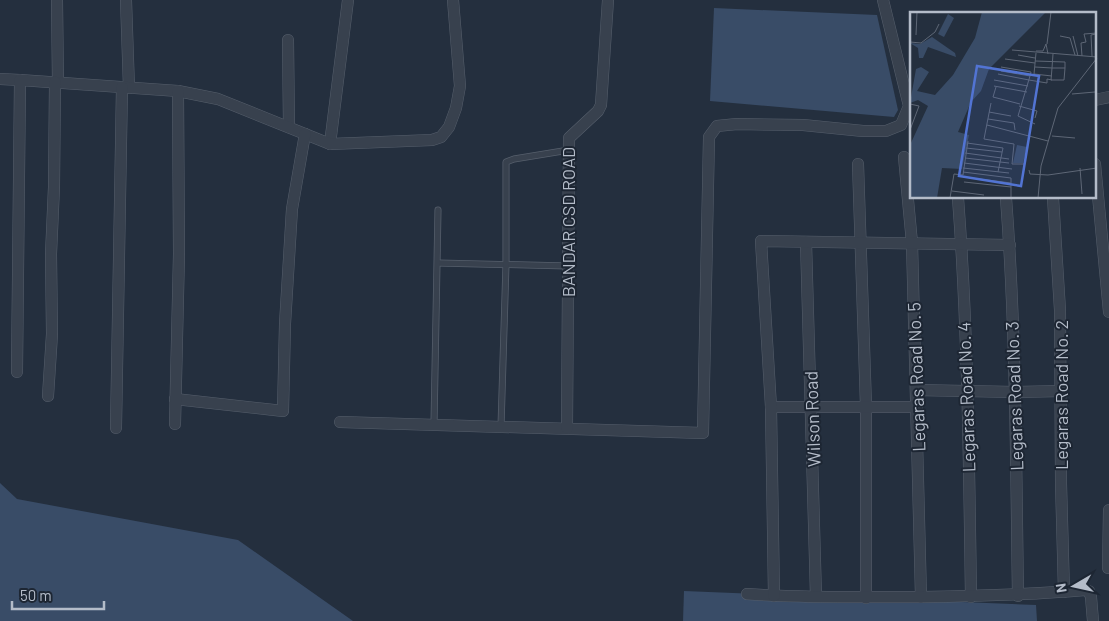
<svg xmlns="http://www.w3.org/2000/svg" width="1109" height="621" viewBox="0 0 1109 621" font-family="Barlow,sans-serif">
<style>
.water{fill:#394c67}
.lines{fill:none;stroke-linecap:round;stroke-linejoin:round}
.lane-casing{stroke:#565f6c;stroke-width:7}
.street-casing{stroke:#565f6c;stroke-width:12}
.lane{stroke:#38414e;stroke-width:5.5}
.street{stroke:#38414e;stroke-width:11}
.labels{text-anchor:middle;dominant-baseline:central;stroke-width:4;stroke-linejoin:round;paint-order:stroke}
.street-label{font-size:18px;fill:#b4bcc9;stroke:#1d2633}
.inset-road{fill:none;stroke:#5e6776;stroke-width:1}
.view{fill:#5274d3;fill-opacity:0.15;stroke:#5274d3;stroke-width:2.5}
.inset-edge{fill:none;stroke:#b4bcc9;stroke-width:2.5}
</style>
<rect width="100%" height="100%" fill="#242f3e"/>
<!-- water -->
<g class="water">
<path d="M714 8 877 15 898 110 894 117 710 101Z"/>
<path d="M0 483 17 499 238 540 353 621H0Z"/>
<path d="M684 591 1036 605 1037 621H683Z"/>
</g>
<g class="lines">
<!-- lane casing -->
<g class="lane-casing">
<g id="lane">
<path d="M438 263 568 266"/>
<path d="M434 424 438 210"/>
<path d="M501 426 506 264V162L514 159 569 150"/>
</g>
</g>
<!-- street casing -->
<g class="street-casing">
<g id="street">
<path d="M57 0 58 83"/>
<path d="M126 0 129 88"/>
<path d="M288 40 289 127"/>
<path d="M0 79 20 80"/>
<path d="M1095 100 1109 97"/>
<path d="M330 144 348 0"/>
<path d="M904 157 912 243 921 597"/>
<path d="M858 164 866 406V598"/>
<path d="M1095 164 1109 312"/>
<path d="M958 198C968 330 969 464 971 597"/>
<path d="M1006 198C1016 330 1016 463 1018 596"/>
<path d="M1053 198 1060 310 1061 483 1064 592"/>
<path d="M806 242 816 596"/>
<path d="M17 372 20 80 178 91 218 99 330 144 432 140 441 137 449 127 456 108 460 86 453 0"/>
<path d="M916 390 1015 392 1062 391"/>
<path d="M48 396 52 334 51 254 54 187 55 82"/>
<path d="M175 399 283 411 285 324 292 209 305 134"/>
<path d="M771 407H917"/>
<path d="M340 422 703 433 709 137 717 126 737 124 803 125 863 131H886L901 125 909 106 883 0"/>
<path d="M175 424 179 254 178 91"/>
<path d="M116 428 122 87"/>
<path d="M567 428 569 138 598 111 601 105 608 0"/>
<path d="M1108 568 1109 510"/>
<path d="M747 594C805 598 863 597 922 597 976 596 1030 595 1085 590L1089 591 1091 597 1093 621"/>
<path d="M774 596 771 407 761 241 1010 245"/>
</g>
</g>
<!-- lane -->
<use href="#lane" class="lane"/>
<!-- street -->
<use href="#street" class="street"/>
</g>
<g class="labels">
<!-- street labels -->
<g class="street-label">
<text transform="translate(568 222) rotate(-90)">BANDAR CSD ROAD</text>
<text transform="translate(916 377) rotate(-92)">Legaras Road No. 5</text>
<text transform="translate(1061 395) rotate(-90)">Legaras Road No. 2</text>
<text transform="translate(1014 396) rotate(-92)">Legaras Road No. 3</text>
<text transform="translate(966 397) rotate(-92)">Legaras Road No. 4</text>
<text transform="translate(812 419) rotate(-92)">Wilson Road</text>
</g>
</g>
<!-- overview -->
<g transform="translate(910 12)">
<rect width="186" height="186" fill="#242f3e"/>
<path d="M72 0H136L79 57 71 79 61 90 48 120 59 123 52 157 32 156 27 186H0V133L18 94 8 88 0 91 6 57 11 55 19 60 7 79 25 83 43 63 65 26ZM38 2 44 6 34 25 28 22ZM22 25 45 41 46 45 18 35 13 46H9L8 36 0 31 10 32ZM107 133 117 135 113 151H103Z" fill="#394c67"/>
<path class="inset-road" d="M6 23 7 0M150 24 160 26 165 43M163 24 168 44M0 30 11 31 25 20 29 12M137 32 141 0M102 38 187 45M126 39H133L136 32 138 42M126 41 124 62 142 64M108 43 125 46M172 44 171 31 176 30 174 22 187 21M182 44 181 23 186 22M95 47 125 51M125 49 155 50V56M91 55 121 60 120 64M125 55 142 56 141 68H154L155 56H142L143 42M91 59 120 64 108 104 125 112M88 62 119 68M84 68 118 74M119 68 137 71V67L142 68M84 74 117 80M86 75 83 85 110 92M162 82 185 80M81 91 74 127 104 132 102 152H115M0 92 9 94 0 118M109 94 127 99 125 106M79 100 101 104M78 107 104 111 105 118M77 113 138 129M142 124 165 126M57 131 93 136 88 160M56 136 92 140M55 141 99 147M55 146 99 151M54 151 102 157M53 156 99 161M170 156 172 182M119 158 120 162 138 163 187 156M53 160 101 166V186M54 165 101 171M54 170 101 175M42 179 74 183M40 186 44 162 53 163 58 129M128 186 131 154 148 96 187 46"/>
<path class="view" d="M67 54 129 64 111 174 49 164Z"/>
<rect width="186" height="186" class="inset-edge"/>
</g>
<!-- north arrow -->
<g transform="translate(1074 586) rotate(261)" stroke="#1d2633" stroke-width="4" paint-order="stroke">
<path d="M0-4L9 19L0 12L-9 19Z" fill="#b4bcc9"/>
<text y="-8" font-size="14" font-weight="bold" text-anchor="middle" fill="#b4bcc9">N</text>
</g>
<!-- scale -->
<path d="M12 601v8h92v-8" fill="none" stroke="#b4bcc9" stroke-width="2.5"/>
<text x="20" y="601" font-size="15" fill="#b4bcc9" stroke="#1d2633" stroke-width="4" paint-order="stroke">50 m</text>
</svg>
